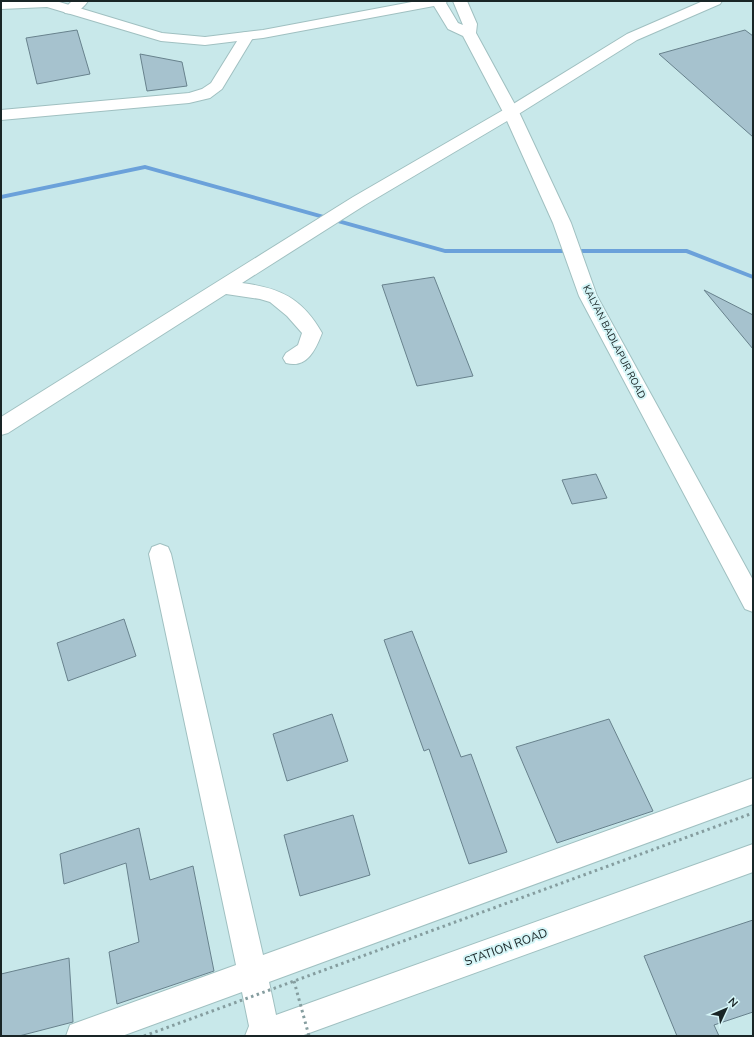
<svg xmlns="http://www.w3.org/2000/svg" width="754" height="1037" viewBox="0 0 754 1037" font-family="'Nunito Sans',sans-serif">
<style>
.lines{fill:none;stroke-linecap:round;stroke-linejoin:round}
.stream{fill:#6ba1da;fill-rule:evenodd}
.building{fill:#a6c2ce;stroke:#68828d}
.minor-casing{stroke:#a0c0c1;stroke-width:2}
.major-casing{stroke:#a0c0c1;stroke-width:2}
.minor{fill:#fff;fill-rule:evenodd}
.major{fill:#fff;fill-rule:evenodd}
.path-bridge{stroke:#859d9f;stroke-width:3;stroke-dasharray:2.5 3.5;stroke-linecap:butt}
.labels{text-anchor:middle;dominant-baseline:central;stroke-width:4;stroke-linejoin:round;paint-order:stroke}
.street-label{font-size:10px;fill:#192526;stroke:#d5f5f7}
.near-street-label{font-size:12px;fill:#192526;stroke:#d5f5f7}
</style>
<rect width="100%" height="100%" fill="#c8e8ea"/>
<g class="lines">
<!-- stream -->
<path class="stream" d="M145 165 445 249H687L753 275V279L686 253H445L145 169 1 199V195Z"/>
</g>
<!-- building -->
<g class="building">
<path d="M77 30 90 74 37 84 26 38Z"/>
<path d="M745 30 753 36V137L659 54Z"/>
<path d="M140 54 182 62 187 86 147 91Z"/>
<path d="M434 277 473 376 417 386 382 285Z"/>
<path d="M704 290 753 315V349Z"/>
<path d="M596 474 607 498 572 504 562 480Z"/>
<path d="M124 619 136 656 68 681 57 643Z"/>
<path d="M412 631 461 757 471 754 507 852 469 864 429 749 424 751 384 640Z"/>
<path d="M332 714 348 761 287 781 273 734Z"/>
<path d="M609 719 653 811 557 843 516 747Z"/>
<path d="M353 815 370 875 300 896 284 835Z"/>
<path d="M139 828 150 880 193 866 214 971 117 1004 109 952 139 942 126 863 64 884 60 854Z"/>
<path d="M753 920V1012L714 1025 719 1036H677L644 956Z"/>
<path d="M69 958 73 1022 19 1036H1V974Z"/>
</g>
<g class="lines">
<!-- minor casing -->
<g class="minor-casing">
<g id="minor">
<path d="M72 1H88C83 9 74 15 65 13L63 10Z"/>
<path d="M703 1H722L720 4 637 40 517 115 365 205 242 283C280 288 302 298 322 333 316 349 307 369 286 363L283 358 286 353 298 345 302 333 287 316 270 302 260 299 226 294 8 433 1 435V417L353 197 505 109 627 34Z"/>
<path d="M247 32 252 33 254 36 222 89 210 98 189 103 1 120V110L189 93 202 89 211 83 242 33Z"/>
<path d="M160 544 168 547 171 554 263 955 753 778V804L269 982 276 1015 753 844V872L301 1036H245L249 1026 242 992 122 1036H66L70 1025 236 965 149 554 152 547Z"/>
</g>
</g>
<!-- major casing -->
<g class="major-casing">
<path id="major" d="M1 1H56L162 33 205 37 263 30 417 1H447L446 3 458 23 463 25 453 1H467L477 24 476 33 519 112 571 223 597 296 753 580V612L745 609 579 296 553 223 503 112 463 36 448 29 434 6 263 38 205 45 161 41 47 7 1 9Z"/>
</g>
<!-- minor -->
<use href="#minor" class="minor"/>
<!-- major -->
<use href="#major" class="major"/>
<!-- path-bridge -->
<g class="path-bridge">
<path d="M294 981 309 1036"/>
<path d="M144 1036 753 813"/>
</g>
</g>
<g class="labels">
<!-- street labels -->
<g class="street-label">
<text transform="translate(614 342) rotate(63)">KALYAN BADLAPUR ROAD</text>
</g>
<!-- near-street labels -->
<g class="near-street-label">
<text transform="translate(506 947) rotate(-20)">STATION ROAD</text>
</g>
</g>
<!-- border -->
<rect width="754" height="1037" fill="none" stroke="#192526" stroke-width="4"/>
<!-- north arrow -->
<g transform="translate(726 1009) rotate(46)" stroke="#d5f5f7" stroke-width="3" paint-order="stroke">
<path d="M0-3L7 15L0 10L-7 15Z" fill="#192526"/>
<text y="-6" font-size="11" font-weight="bold" text-anchor="middle" fill="#192526">N</text>
</g>
</svg>
